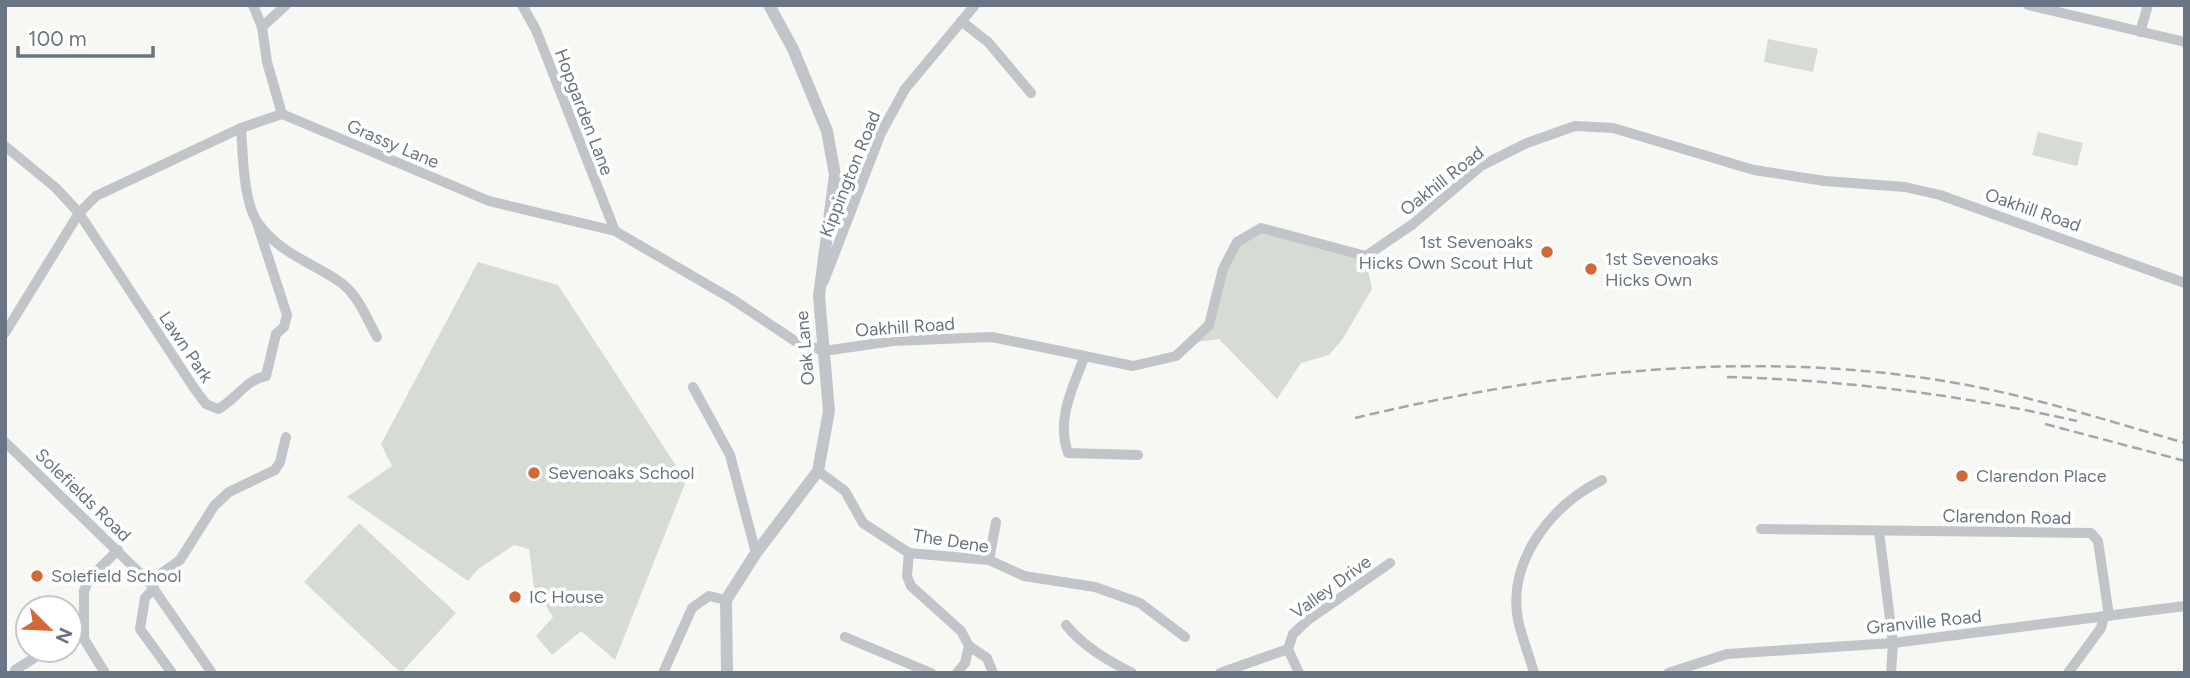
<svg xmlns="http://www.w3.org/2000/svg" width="2190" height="678" viewBox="0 0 2190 678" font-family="Figtree,sans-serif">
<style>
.green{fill:#d6dcd4}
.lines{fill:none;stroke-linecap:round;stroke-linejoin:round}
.minor{stroke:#c1c4c8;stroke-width:10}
.tertiary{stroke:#c1c4c8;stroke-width:12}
.rail{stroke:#a3a7ad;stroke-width:2.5;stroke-dasharray:10 5;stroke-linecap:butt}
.poi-dot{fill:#d36739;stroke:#fff;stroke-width:2.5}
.labels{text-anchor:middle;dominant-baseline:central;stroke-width:7;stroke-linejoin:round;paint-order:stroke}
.street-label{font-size:18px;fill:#697583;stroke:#fff}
.poi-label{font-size:18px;fill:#697583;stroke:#fff;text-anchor:start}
</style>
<rect width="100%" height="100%" fill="#f7f7f4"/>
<!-- green -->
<g class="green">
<path d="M1768 39 1818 49 1813 72 1764 62Z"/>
<path d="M2038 132 2083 143 2077 166 2032 155Z"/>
<path d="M1261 229 1365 256 1372 289 1342 340 1329 355 1301 363 1277 399 1219 339 1197 342 1209 326 1235 244Z"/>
<path d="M478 262 558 285 686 481 615 660 581 631 552 655 536 636 553 617 534 587 529 549 514 545 478 569 468 581 347 497 392 466 381 444Z"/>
<path d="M359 523 456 613 401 673 304 582Z"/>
</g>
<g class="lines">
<!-- minor -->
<g class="minor">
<path d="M253 5 262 27 267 62 282 114"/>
<path d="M522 5 536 30 615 231"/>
<path d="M2028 5 2185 42"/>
<path d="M961 21 988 42 1031 93"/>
<path d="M262 27 286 5"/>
<path d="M2140 32 2148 5"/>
<path d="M241 128C243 154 243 202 258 223 278 252 310 262 337 280 357 292 366 317 377 337"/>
<path d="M5 146 56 188 79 213 194 388 206 404 218 409C237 399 245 380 266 376L276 334 284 327 287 315 257 223"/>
<path d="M824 281 881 133 905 89 975 5"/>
<path d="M5 333 79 213 96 196 241 128 282 114 489 201 615 231 732 299 795 341 824 351 893 341 992 337 1133 366 1176 356 1209 325 1223 269 1237 242 1261 228 1366 256 1413 224 1481 166 1527 143 1575 126 1613 128 1754 170 1825 181 1905 187 1940 195 2185 283"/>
<path d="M1084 358C1072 389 1056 421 1068 453L1138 455"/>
<path d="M693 387 730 455 756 553"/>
<path d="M5 442 149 582 212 673"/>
<path d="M818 471 845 491 863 523 909 553 989 560 1024 576 1095 587 1140 603 1185 637"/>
<path d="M1761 529 2091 533 2098 541 2109 616"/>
<path d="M1879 531 1893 643 1891 673"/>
<path d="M909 553 907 576 911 586 961 631 969 646 965 663 957 673"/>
<path d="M989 560 996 522"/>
<path d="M149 582 180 560 214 506 229 492 275 470 280 462 286 437"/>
<path d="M154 588 145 598 140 629 172 673"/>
<path d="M1066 625C1084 647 1107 660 1132 673"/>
<path d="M845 637 931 673"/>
<path d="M969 646 987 658 993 673"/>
<path d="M1288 649 1299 673"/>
<path d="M15 670 47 650"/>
<path d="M105 673 84 639V591L89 579 118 550"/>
<path d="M663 673 692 608 709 596 726 600"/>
<path d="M1220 673 1288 649 1293 634 1308 620 1390 563"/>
<path d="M1534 673C1529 655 1522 638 1518 620 1507 560 1552 505 1602 480"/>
<path d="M1668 673 1727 654 1893 643 2185 606"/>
<path d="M2068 673 2101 628 2104 616"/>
</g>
<!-- tertiary -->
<path class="tertiary" d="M727 673 726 600 756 553 818 471 829 411 819 296 835 175 827 131 793 49 769 5"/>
<!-- rail -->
<g class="rail">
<path d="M1727 377C1846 380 1961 395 2077 421"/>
<path d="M1355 418C1547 372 1748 349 1944 381 2026 394 2105 420 2185 443"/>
<path d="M2045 424 2185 461"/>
</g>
</g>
<!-- markers -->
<g class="poi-dot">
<circle cx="1547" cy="252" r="7"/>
<circle cx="1591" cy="269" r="7"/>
<circle cx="534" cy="473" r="7"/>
<circle cx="1962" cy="476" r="7"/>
<circle cx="37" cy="576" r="7"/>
<circle cx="515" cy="597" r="7"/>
</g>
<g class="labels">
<!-- street labels -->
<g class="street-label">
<text transform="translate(584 112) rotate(69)">Hopgarden Lane</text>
<text transform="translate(393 144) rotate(23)">Grassy Lane</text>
<text transform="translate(850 174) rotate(-68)">Kippington Road</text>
<text transform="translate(1442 181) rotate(-38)">Oakhill Road</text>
<text transform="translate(2033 210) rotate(19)">Oakhill Road</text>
<text transform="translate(905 327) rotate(-4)">Oakhill Road</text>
<text transform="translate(186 347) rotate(56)">Lawn Park</text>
<text transform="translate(805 348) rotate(-95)">Oak Lane</text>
<text transform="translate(83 495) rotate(44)">Solefields Road</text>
<text transform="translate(2007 517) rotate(1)">Clarendon Road</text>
<text transform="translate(951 541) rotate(9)">The Dene</text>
<text transform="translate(1331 587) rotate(-36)">Valley Drive</text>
<text transform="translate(1924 622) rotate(-6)">Granville Road</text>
</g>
<!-- poi labels -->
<g class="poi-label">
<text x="1533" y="242" text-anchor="end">1st Sevenoaks<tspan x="1533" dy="21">Hicks Own Scout Hut</tspan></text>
<text x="1605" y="259">1st Sevenoaks<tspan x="1605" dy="21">Hicks Own</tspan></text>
<text x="548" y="473">Sevenoaks School</text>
<text x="1976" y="476">Clarendon Place</text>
<text x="51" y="576">Solefield School</text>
<text x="529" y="597">IC House</text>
</g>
</g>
<!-- border -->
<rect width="2190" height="678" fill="none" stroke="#697583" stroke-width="14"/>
<!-- north arrow -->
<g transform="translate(49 629) rotate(114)"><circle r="33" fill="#ffffff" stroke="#c3c8cd" stroke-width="2"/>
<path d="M0-5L12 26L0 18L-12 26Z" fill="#d36739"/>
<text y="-10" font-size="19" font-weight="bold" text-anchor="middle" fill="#697583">N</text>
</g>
<!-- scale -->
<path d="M18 46v10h135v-10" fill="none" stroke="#697583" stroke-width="3.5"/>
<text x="28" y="46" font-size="21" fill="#697583" stroke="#ffffff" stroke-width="5" paint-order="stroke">100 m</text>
</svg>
